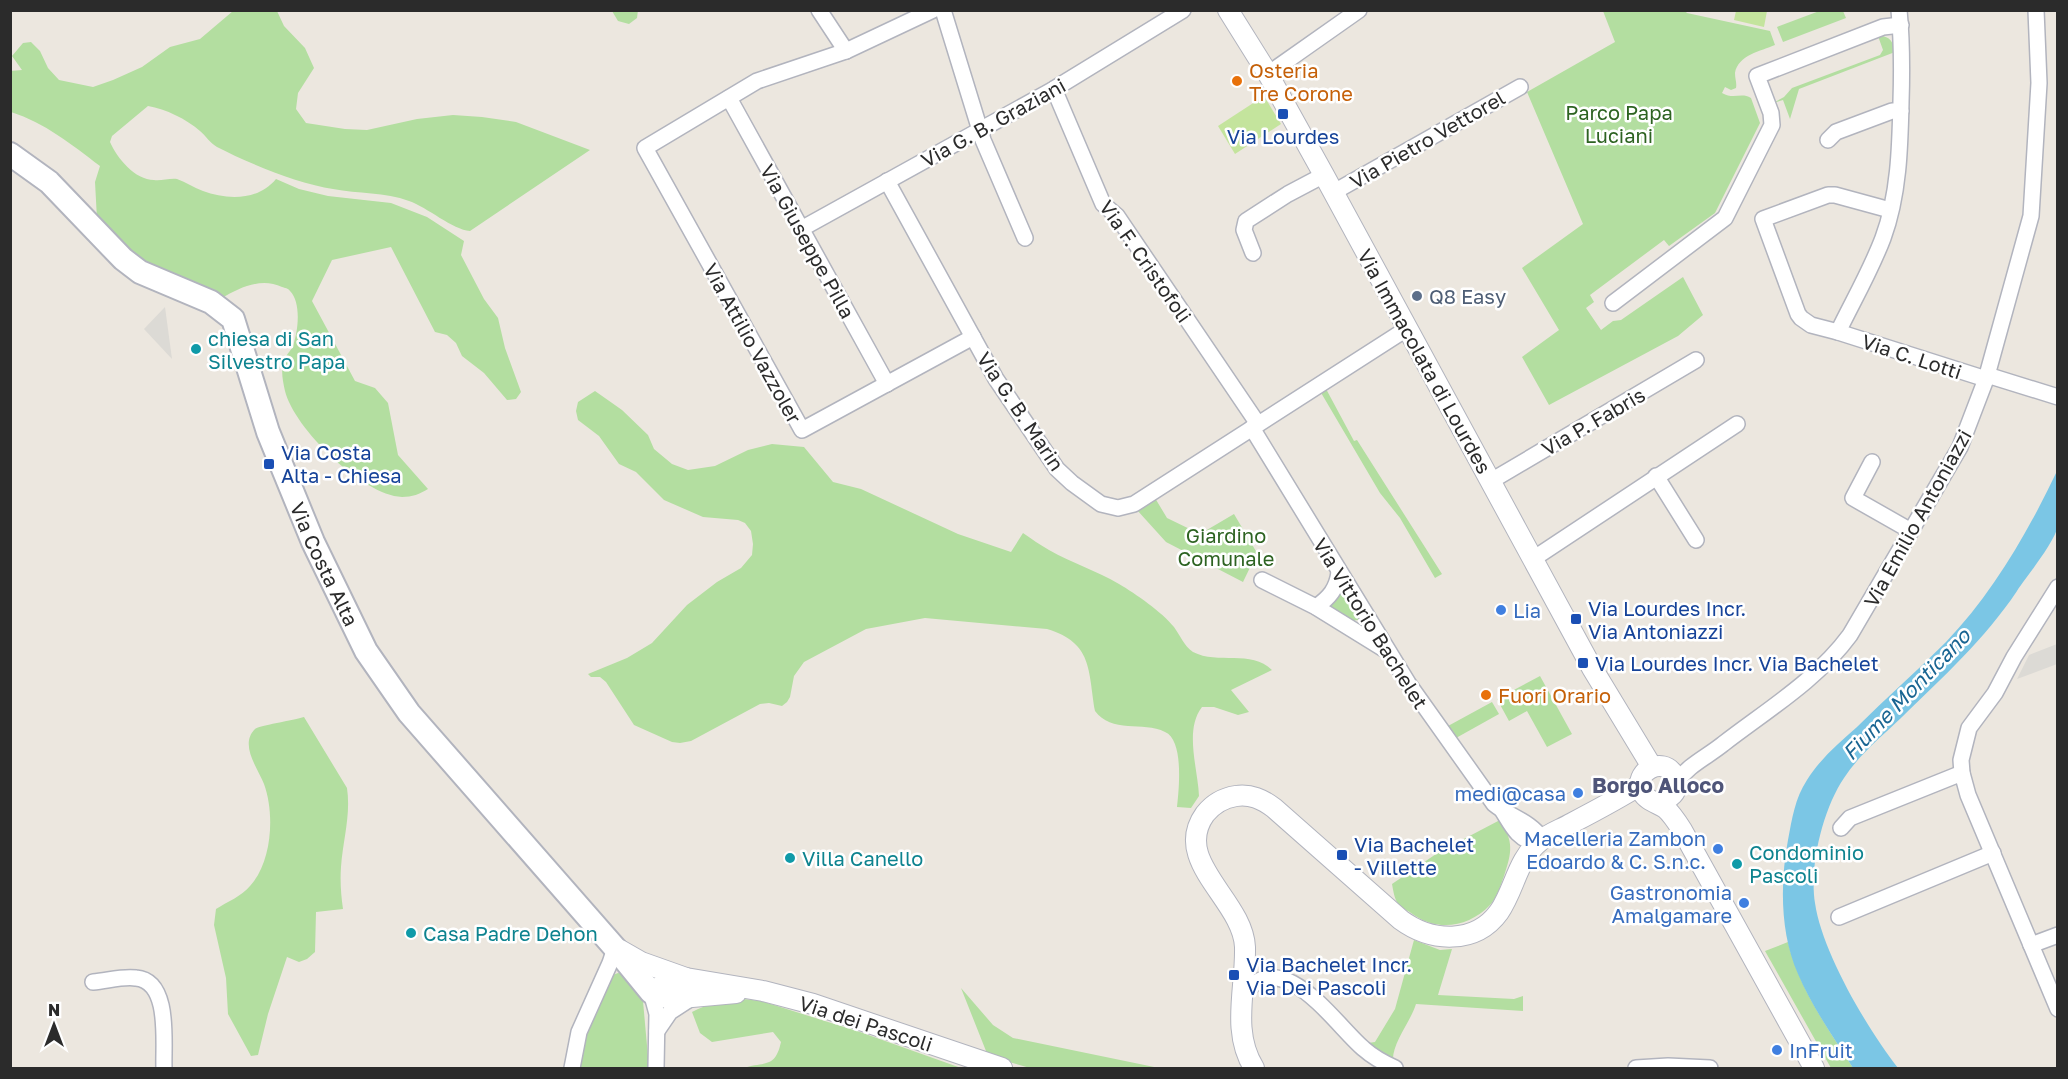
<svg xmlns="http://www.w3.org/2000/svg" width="2068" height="1079" viewBox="0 0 2068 1079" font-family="'Golos Text',sans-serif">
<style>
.green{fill:#b3dea0}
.pitch{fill:#c4e49d}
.plaza{fill:#dcdad5}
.water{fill:#7bc6e5}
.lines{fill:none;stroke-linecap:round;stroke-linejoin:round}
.minor-casing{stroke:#b2b4be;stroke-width:18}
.tertiary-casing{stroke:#b2b4be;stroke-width:22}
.secondary-casing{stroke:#b2b4be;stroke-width:26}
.minor{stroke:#fff;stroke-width:15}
.tertiary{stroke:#fff;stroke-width:20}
.secondary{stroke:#fff;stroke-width:22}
.food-dot{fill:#e8710a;stroke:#fff;stroke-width:2}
.transit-dot{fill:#1a4fb4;stroke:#fff;stroke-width:2}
.service-dot{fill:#5c6f8a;stroke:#fff;stroke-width:2}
.culture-dot{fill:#0f9aa8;stroke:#fff;stroke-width:2}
.shop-dot{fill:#3f7fe0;stroke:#fff;stroke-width:2}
.labels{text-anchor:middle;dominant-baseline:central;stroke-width:5;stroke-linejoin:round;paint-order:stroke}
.food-label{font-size:20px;fill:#c56008;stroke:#fff;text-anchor:start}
.park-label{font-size:20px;fill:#2d6321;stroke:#fff}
.street-label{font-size:20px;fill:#2b2b2b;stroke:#fff}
.transit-label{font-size:20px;fill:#164399;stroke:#fff;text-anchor:start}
.service-label{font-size:20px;fill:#4e5e75;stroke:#fff;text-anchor:start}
.culture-label{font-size:20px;fill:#0d838f;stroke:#fff;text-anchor:start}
.shop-label{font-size:20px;fill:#366cbe;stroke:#fff;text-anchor:end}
.water-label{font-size:21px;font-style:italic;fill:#196592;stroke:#fff}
.neighbourhood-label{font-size:21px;font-weight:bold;fill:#4f5579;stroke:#fff}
</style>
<rect width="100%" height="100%" fill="#ece7df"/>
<!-- green -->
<g class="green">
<path d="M638 10 637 18 629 24 618 21 612 11Z"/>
<path d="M1822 10 1843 11 1846 18 1783 42 1777 27Z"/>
<path d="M233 11H277L284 26 305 48 314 68 298 93 296 109 306 123 345 129 367 130 417 119 453 115 482 117 516 122 590 150 470 231C453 230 427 207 409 201 385 192 358 194 333 189 299 184 248 163 217 147 210 143 206 136 200 131 186 119 166 109 148 106L112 136 110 142C117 158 135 180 154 180 161 181 170 178 177 179 186 182 194 188 203 191 227 200 258 201 276 179L299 189 328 196 391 203 427 217 464 241 461 255 484 299 498 318 505 348 521 392 516 399 507 400 484 373 462 356 456 343 447 335 435 332 391 247 332 260 312 301 355 381 375 388 388 403 398 455 428 489C420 494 412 497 402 497 362 495 294 428 285 391 283 382 281 373 283 363 284 357 289 353 292 348 298 334 302 303 290 291 288 288 285 288 282 287 261 277 239 288 222 298L152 267 134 256 97 219 95 182 100 166C71 144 45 123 11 112L10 71 22 70 12 56 23 43 31 42 40 51 48 68 59 80 93 87 113 80 142 67 170 47 200 39Z"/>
<path d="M1603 11H1685L1687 13 1770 31 1775 45C1761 51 1738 55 1735 73 1735 79 1737 83 1736 88L1731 90 1725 87 1722 93C1734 100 1741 92 1751 98L1760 123 1715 213 1669 246 1664 240 1590 295 1594 302 1586 308 1601 330 1613 321 1621 320 1683 277 1703 315 1678 336 1549 405 1522 357 1559 330 1522 268 1583 224 1527 92 1615 42Z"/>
<path d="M1878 36C1889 35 1894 42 1895 52L1799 89 1790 119 1783 100 1773 103 1784 97 1792 88 1880 55 1883 50Z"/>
<path d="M1325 387 1354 441 1357 440 1442 574 1435 578 1400 518 1380 493 1320 391Z"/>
<path d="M595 391 622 410 648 435 654 449 672 464 688 470 715 466 748 450 772 444 804 447 833 482 861 489 958 534 1011 552 1023 533C1032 539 1040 545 1049 550 1072 563 1097 571 1119 584 1136 594 1162 612 1174 627 1180 635 1184 646 1193 652 1218 665 1251 649 1272 670L1231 690 1249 712 1238 715 1214 707H1202C1184 730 1198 769 1199 796L1191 808 1177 807C1179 789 1184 740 1165 732 1154 726 1140 727 1128 726 1115 725 1103 722 1095 711 1088 670 1093 643 1047 629L925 618 866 629 804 662 794 676 790 697 787 702 782 706 769 703 760 704 691 741 680 743 672 742 634 725 606 682 600 677H591L588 674 627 658 652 643 687 605 717 582 741 568 752 555 753 544 751 531 745 523 738 520 703 517 664 500 636 472 619 464 599 436 578 420 576 411 578 402Z"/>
<path d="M1155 498 1167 518 1200 534 1234 514 1257 553 1243 582 1166 542 1137 510Z"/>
<path d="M1340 590H1343L1358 614V620L1351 621 1329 606Z"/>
<path d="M1540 676 1572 734 1547 747 1527 711 1509 721 1497 699Z"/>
<path d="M1492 702 1499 714 1456 738 1448 726Z"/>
<path d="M304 717 347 788C351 815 343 840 341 867 340 881 341 895 343 909L316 912 315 952 307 959 299 962 287 957 268 1014 258 1055 251 1056 228 1014 226 978 214 925 216 909C227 902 242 896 250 886 272 862 275 814 264 784 258 768 239 745 255 729 257 726 295 720 304 717Z"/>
<path d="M1500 820C1514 842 1512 852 1504 876 1500 887 1497 897 1490 905 1468 928 1436 932 1411 913 1407 910 1399 907 1397 902 1394 897 1393 889 1392 884L1439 852Z"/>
<path d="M1414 940 1440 950 1452 949 1438 995 1514 999 1523 996V1011L1416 1004C1410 1023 1392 1043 1393 1061L1368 1043 1375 1042 1395 1009Z"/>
<path d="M1788 942C1799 989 1828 1028 1853 1068H1831L1765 951Z"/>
<path d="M618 973 626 974 641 995 643 1001 649 1068H577L582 1038 610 976Z"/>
<path d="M961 988 993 1025 1013 1038 1159 1068H1030L988 1056Z"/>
<path d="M743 999 761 1001 860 1032 961 1068H743C765 1061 775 1069 781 1042L773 1032 712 1042 700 1033 692 1012C708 1003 725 1001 743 999Z"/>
</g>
<!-- pitch -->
<g class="pitch">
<path d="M1736 11H1767L1764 27 1734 20Z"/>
<path d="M1264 96 1281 124 1235 154 1218 126Z"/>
</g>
<!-- plaza -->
<g class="plaza">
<path d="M165 307 172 359 144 329Z"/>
<path d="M2057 644V664L2017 679 2029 655Z"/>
</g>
<!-- water -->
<path class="water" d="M2057 471C2058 489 2061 509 2058 526 2054 543 2027 576 2017 591 1985 639 1942 678 1901 718 1881 737 1859 755 1844 778 1823 809 1809 866 1815 903 1822 952 1868 1030 1898 1068H1853C1834 1038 1812 1007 1798 974 1780 933 1780 883 1788 840 1792 819 1795 798 1807 780 1820 759 1839 743 1857 727 1886 698 1917 671 1946 642 1993 593 2028 532 2057 471Z"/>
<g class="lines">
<!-- minor casing -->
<g class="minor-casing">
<g id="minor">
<path d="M819 10 846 51"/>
<path d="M933 10 846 51 757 81 645 148 802 430 973 337"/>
<path d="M943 10 983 140 1025 238"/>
<path d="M1268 74 1359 10"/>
<path d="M1054 89 1103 204 1117 216 1258 424"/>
<path d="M729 98 887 384"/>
<path d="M1828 140 1836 132 1892 111H1901"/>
<path d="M887 181 996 379 1057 469 1072 483 1101 504 1118 508 1134 504 1408 328"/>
<path d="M1334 192 1520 87"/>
<path d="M1890 210 1835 195H1828L1763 219 1798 314 1801 318 1811 325 1838 332C1853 301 1871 270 1883 238 1899 195 1900 146 1901 102 1902 71 1902 41 1899 10"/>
<path d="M801 229 1054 89 1183 10"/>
<path d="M1253 253 1244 230 1246 221 1288 194 1324 175"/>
<path d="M1613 303 1725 218 1772 125 1771 113 1757 76 1883 27 1901 25"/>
<path d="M1838 332 1986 379"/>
<path d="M1987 375 2058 397"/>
<path d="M1252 428 1408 683 1494 804C1510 817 1530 821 1542 839"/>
<path d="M1872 462 1853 498 1911 531"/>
<path d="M1656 476 1696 540"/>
<path d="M1491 481 1696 360"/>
<path d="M1533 559 1737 424"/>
<path d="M1262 580 1316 607 1384 649"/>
<path d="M2058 587 2014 657 1995 693 1969 728 1961 760 1962 773 1968 795 2058 1009"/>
<path d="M1316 607C1329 598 1337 589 1339 572"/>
<path d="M1677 782C1688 765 1707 757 1723 744 1767 710 1817 680 1850 635L1960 447 1986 379 2031 216 2039 83 2036 10"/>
<path d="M1502 810C1512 826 1517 839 1537 844"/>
<path d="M1841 828 1850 818 1962 773"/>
<path d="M1839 917 1993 853"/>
<path d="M2031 945 2058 935"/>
<path d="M93 982C107 981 122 976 136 978 171 981 163 1043 164 1068"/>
<path d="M651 992 657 1014 656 1068"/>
<path d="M1242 997C1281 940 1335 1025 1364 1049 1373 1057 1384 1063 1395 1068"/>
<path d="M657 1031 670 1012 690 999"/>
<path d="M572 1068 579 1032 610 963 615 948"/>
<path d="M1636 1068 1668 1066 1710 1068"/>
</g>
</g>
<!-- tertiary casing -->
<g class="tertiary-casing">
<g id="tertiary">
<path d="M1228 10 1268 74 1324 175 1592 668 1652 767"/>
<path d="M1654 802C1668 802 1683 791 1674 775 1663 755 1632 772 1642 792 1647 801 1657 803 1665 808 1672 814 1677 822 1682 830L1814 1068"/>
<path d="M620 950 641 962 686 978 763 991 813 1004 1002 1068"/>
<path d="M686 978 669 981 651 992 670 999 736 993"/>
<path d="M1254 1068C1231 1031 1246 989 1245 947 1243 900 1171 861 1205 814 1213 804 1223 798 1236 796 1251 794 1262 799 1274 808L1401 920C1431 942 1475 945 1499 912 1515 889 1517 859 1540 841 1549 833 1562 829 1572 823 1595 811 1618 799 1640 785"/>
</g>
</g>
<!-- secondary casing -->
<g class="secondary-casing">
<g id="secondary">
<path id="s1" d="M10 154 49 182 123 259 140 272 211 302 233 319 268 432 313 542 366 651 409 713 615 948 651 992"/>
</g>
</g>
<!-- minor -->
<use href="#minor" class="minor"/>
<!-- tertiary -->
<use href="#tertiary" class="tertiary"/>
<!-- secondary -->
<use href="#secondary" class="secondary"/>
</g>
<!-- markers -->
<g class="food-dot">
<circle cx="1237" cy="81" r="6"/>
<circle cx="1486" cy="695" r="6"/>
</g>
<g class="transit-dot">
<rect x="1277" y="108" width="12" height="12" rx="3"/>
<rect x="263" y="458" width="12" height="12" rx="3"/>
<rect x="1570" y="613" width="12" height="12" rx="3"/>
<rect x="1577" y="657" width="12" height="12" rx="3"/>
<rect x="1336" y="849" width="12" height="12" rx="3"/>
<rect x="1228" y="969" width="12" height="12" rx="3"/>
</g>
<circle class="service-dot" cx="1417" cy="296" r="6"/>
<g class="culture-dot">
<circle cx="196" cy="349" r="6"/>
<circle cx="790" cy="858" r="6"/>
<circle cx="1737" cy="864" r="6"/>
<circle cx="411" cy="933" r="6"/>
</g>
<g class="shop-dot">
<circle cx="1501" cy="610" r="6"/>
<circle cx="1578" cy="793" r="6"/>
<circle cx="1718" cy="849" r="6"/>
<circle cx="1744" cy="903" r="6"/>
<circle cx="1777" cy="1050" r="6"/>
</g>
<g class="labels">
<!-- food labels -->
<g class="food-label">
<text x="1249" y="70">Osteria<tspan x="1249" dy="23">Tre Corone</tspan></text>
<text x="1498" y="695">Fuori Orario</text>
</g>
<!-- park labels -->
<g class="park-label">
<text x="1619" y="112">Parco Papa<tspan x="1619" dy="23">Luciani</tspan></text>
<text x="1226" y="535">Giardino<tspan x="1226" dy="23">Comunale</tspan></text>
</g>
<!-- street labels -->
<g class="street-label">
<text transform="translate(993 122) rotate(-29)">Via G. B. Graziani</text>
<text transform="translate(1427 139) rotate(-30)">Via Pietro Vettorel</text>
<text transform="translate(808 241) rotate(61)">Via Giuseppe Pilla</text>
<text transform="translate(1146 261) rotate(55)">Via F. Cristofoli</text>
<text transform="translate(753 343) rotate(61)">Via Attilio Vazzoler</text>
<text transform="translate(1912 356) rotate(18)">Via C. Lotti</text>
<text transform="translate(1425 361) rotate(61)">Via Immacolata di Lourdes</text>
<text transform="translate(1021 411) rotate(56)">Via G. B. Marin</text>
<text transform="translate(1593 421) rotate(-30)">Via P. Fabris</text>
<text transform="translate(1917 518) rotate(-61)">Via Emilio Antoniazzi</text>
<text stroke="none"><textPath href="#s1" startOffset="543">Via Costa Alta</textPath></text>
<text transform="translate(1371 623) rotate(58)">Via Vittorio Bachelet</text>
<text transform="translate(866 1023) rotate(18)">Via dei Pascoli</text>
</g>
<!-- transit labels -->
<g class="transit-label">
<text x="1283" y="136" text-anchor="middle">Via Lourdes</text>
<text x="281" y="452">Via Costa<tspan x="281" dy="23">Alta - Chiesa</tspan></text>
<text x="1588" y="608">Via Lourdes Incr.<tspan x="1588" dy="23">Via Antoniazzi</tspan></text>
<text x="1595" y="663">Via Lourdes Incr. Via Bachelet</text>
<text x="1354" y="844">Via Bachelet<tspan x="1354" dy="23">- Villette</tspan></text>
<text x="1246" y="964">Via Bachelet Incr.<tspan x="1246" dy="23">Via Dei Pascoli</tspan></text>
</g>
<!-- service labels -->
<g class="service-label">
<text x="1429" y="296">Q8 Easy</text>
</g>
<!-- culture labels -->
<g class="culture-label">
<text x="208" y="338">chiesa di San<tspan x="208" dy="23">Silvestro Papa</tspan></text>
<text x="1749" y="852">Condominio<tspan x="1749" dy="23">Pascoli</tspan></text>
<text x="802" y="858">Villa Canello</text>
<text x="423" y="933">Casa Padre Dehon</text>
</g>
<!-- shop labels -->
<g class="shop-label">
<text x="1513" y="610" text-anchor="start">Lia</text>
<text x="1566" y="793">medi@casa</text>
<text x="1706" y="838">Macelleria Zambon<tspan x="1706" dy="23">Edoardo &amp; C. S.n.c.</tspan></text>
<text x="1732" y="892">Gastronomia<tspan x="1732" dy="23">Amalgamare</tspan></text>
<text x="1789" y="1050" text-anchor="start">InFruit</text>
</g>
<!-- water labels -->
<g class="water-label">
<text transform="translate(1906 694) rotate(-46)">Fiume Monticano</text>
</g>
<!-- neighbourhood labels -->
<g class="neighbourhood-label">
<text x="1658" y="785">Borgo Alloco</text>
</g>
</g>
<!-- border -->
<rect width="2068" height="1079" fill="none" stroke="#2b2b2b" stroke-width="24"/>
<!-- north arrow -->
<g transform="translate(54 1025)" stroke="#ffffff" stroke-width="4.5" paint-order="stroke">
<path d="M0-4.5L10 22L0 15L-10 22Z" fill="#2b2b2b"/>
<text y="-9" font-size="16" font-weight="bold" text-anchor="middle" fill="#2b2b2b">N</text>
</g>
</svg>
